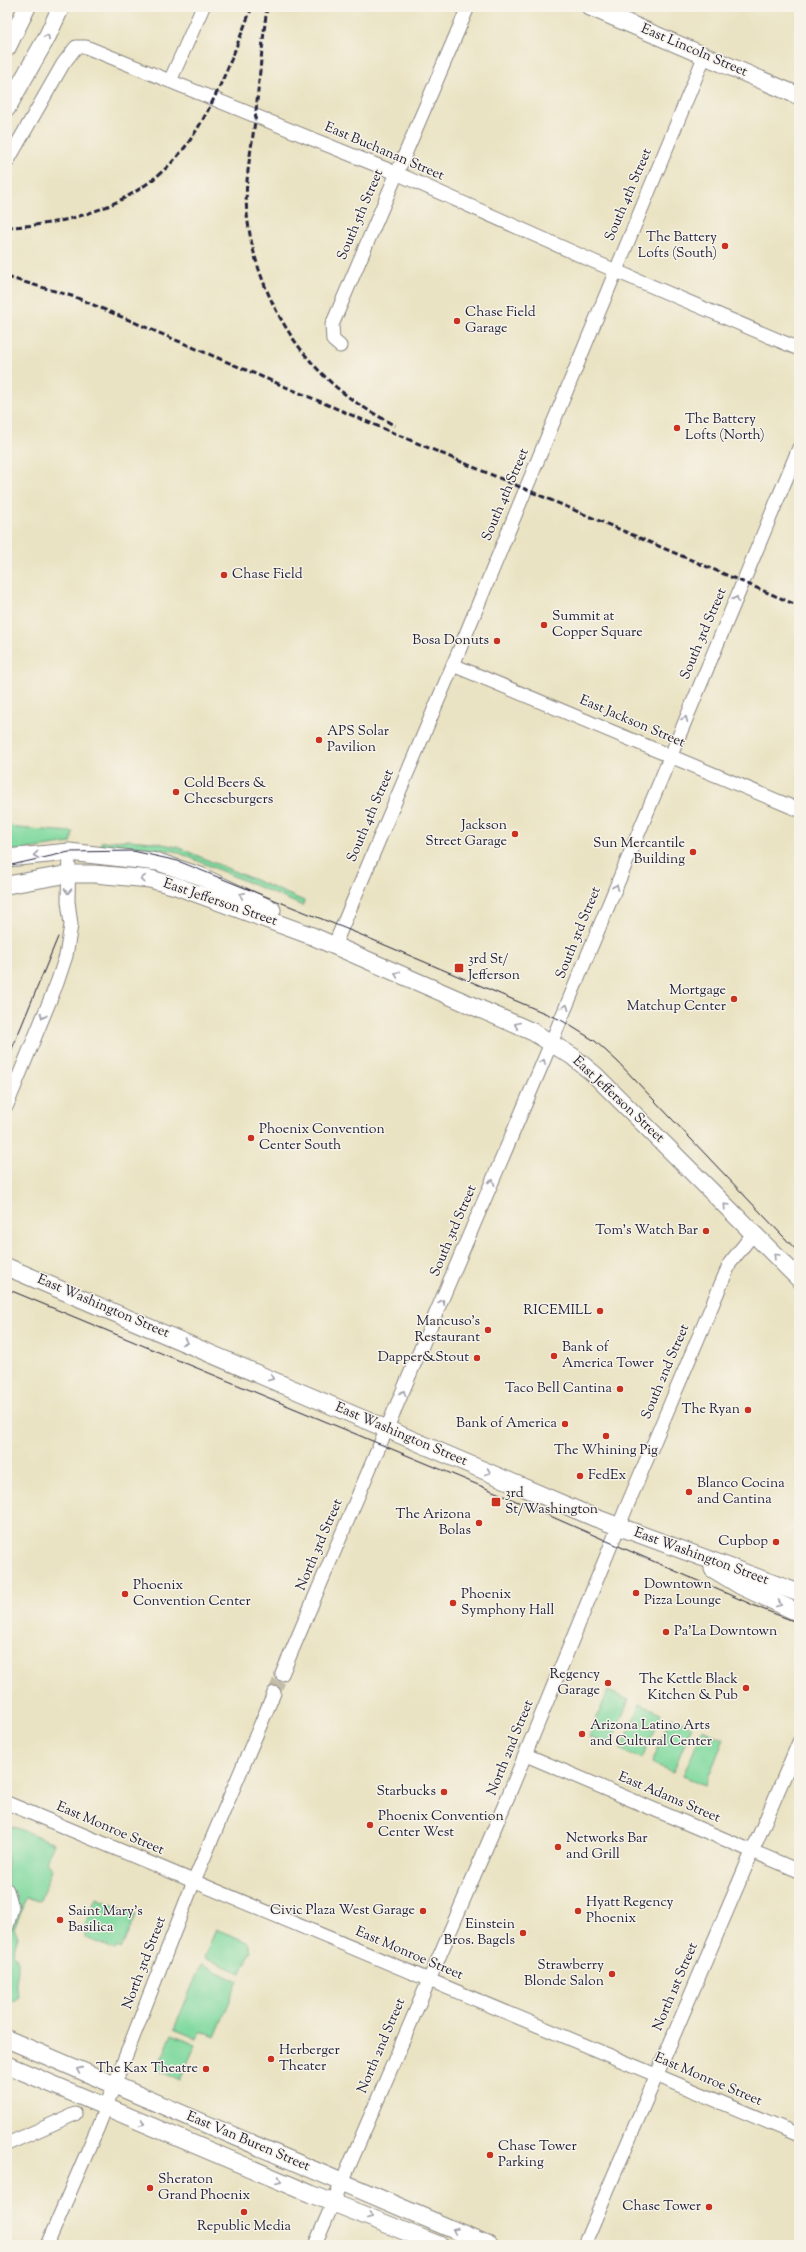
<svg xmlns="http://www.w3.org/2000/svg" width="806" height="2252" viewBox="0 0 806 2252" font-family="'Sorts Mill Goudy',serif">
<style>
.green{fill:#80d99f;stroke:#517e6d}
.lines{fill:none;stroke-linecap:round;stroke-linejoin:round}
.minor-tunnel{stroke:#c2bca8;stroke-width:13;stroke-dasharray:13 6;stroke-linecap:butt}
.minor-casing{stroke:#86827f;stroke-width:15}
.major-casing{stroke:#86827f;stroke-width:19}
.minor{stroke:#fff;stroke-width:13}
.major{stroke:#fff;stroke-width:17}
.tram{stroke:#22223b;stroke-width:1}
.rail{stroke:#22223b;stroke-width:3;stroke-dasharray:6 3;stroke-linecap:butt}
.oneway{stroke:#9c9ca7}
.poi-dot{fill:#c8321e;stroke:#f7f3e8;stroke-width:1.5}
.labels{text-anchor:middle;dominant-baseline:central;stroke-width:3;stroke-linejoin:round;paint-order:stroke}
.street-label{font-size:14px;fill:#22223b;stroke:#f7f3e8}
.poi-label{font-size:14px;fill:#22223b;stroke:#f7f3e8;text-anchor:start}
</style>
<rect width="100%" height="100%" fill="#f7f3e8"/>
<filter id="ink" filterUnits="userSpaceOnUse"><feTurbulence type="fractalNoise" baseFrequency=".025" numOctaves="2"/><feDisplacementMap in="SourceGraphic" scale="8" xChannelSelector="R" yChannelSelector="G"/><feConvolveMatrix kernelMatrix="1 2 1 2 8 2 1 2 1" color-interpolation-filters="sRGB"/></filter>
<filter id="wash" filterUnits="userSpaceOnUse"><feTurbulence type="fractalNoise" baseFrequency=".012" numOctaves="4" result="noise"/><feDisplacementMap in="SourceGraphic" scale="16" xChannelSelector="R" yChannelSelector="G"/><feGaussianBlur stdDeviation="0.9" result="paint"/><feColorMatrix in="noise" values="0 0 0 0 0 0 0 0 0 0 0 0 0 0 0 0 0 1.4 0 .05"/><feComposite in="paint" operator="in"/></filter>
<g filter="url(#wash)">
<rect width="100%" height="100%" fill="#eae3c3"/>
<!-- green -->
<g class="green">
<path d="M7 824 17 828 73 832 71 843 7 852Z"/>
<path d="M126 840 153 842 177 847 304 901 303 906 175 851 128 846 101 847V842Z"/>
<path d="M608 1691 629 1700 610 1745 589 1737Z"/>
<path d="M640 1704 661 1713 642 1759 621 1750Z"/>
<path d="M670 1717 692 1726 673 1772 652 1763Z"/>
<path d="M702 1730 724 1739 705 1785 683 1776Z"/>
<path d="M7 1824 54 1843 46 1862 52 1870 40 1900 26 1898 14 1929 18 1936 13 1953C25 1975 10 1977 19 1997L7 2005Z"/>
<path d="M96 1898 136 1915 121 1949 117 1947 115 1950 84 1937 86 1932 83 1930Z"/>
<path d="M216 1929 247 1942 251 1951 241 1973 204 1958Z"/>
<path d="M201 1965 238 1981 215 2037 201 2031 198 2039 174 2029Z"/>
<path d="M172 2034 196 2044 180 2080 157 2070Z"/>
</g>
</g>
<g filter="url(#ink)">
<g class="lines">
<!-- minor-tunnel -->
<path class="minor-tunnel" d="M274 1693 282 1674"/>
<!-- minor casing -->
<g class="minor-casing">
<g id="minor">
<path d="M170 81 203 7"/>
<path d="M7 162 63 64 76 47H86L396 173 595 262 799 349"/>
<path d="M340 346 333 340 332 325 468 7"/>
<path d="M453 665 799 810"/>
<path d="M334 946 461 646 705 55"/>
<path d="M7 1105 57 983 66 956 71 925 68 901 69 852"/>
<path d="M282 1674 541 1067 799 448"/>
<path d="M526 1755 799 1871"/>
<path d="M7 1803 799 2135"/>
<path d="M7 1890 12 1907 7 1927"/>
<path d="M7 2144 75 2114"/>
<path d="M47 2245 98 2127 194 1881 274 1693"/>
<path d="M315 2245 507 1799 627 1506 730 1263 753 1234"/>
<path d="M584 2245 799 1742"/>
</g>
</g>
<!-- major casing -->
<g class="major-casing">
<g id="major">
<path d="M590 7 799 96"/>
<path d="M7 48 27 7"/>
<path d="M7 108 47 37 61 7"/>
<path d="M7 858 69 852 158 862 200 876 272 910"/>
<path d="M7 885 69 874H94L150 879 176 886 312 936 533 1032 572 1056 595 1075 799 1279"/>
<path d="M7 1267 593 1517 799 1593"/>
<path d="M713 1569 741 1586 799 1613"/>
<path d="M7 2039 489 2245"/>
<path d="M7 2065 311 2194 439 2245"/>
</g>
</g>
<!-- minor -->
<use href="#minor" class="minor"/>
<!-- major -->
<use href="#major" class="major"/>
<!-- tram -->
<g class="tram">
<path d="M7 866 69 852 133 851 178 861 359 934 561 1020 595 1041 617 1061 799 1253"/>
<path d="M7 1061 58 937"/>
<path d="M7 1289 500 1494 762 1609 799 1623"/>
</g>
<!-- rail -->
<g class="rail">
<path d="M267 7C262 45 259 83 255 121 251 151 244 184 247 214 254 283 291 353 346 395 361 407 379 416 395 426"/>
<path d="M7 227C81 225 156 197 196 131 220 93 235 49 252 7"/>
<path d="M7 277 75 297 799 606"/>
</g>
</g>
<!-- one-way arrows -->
<defs><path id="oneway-chevron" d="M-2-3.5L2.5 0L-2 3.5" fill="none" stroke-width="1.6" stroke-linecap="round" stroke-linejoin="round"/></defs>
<g class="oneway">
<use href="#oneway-chevron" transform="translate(47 37) rotate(-63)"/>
<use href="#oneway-chevron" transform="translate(736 599) rotate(-67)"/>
<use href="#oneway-chevron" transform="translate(685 719) rotate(-67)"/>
<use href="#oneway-chevron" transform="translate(36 855) rotate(174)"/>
<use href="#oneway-chevron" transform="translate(143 879) rotate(-175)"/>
<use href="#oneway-chevron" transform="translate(616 887) rotate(-68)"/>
<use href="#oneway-chevron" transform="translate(68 891) rotate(91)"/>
<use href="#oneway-chevron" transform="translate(242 895) rotate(-155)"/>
<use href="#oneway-chevron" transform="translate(397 974) rotate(-156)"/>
<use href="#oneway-chevron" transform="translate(566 1007) rotate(-68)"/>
<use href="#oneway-chevron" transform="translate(43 1016) rotate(112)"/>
<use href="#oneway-chevron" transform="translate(517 1025) rotate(-157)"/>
<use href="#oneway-chevron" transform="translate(543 1062) rotate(-67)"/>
<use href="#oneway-chevron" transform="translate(492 1182) rotate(-68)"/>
<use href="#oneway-chevron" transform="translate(726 1206) rotate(-134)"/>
<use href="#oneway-chevron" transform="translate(776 1256) rotate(-135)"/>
<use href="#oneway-chevron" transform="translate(442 1302) rotate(-67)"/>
<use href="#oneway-chevron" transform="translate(185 1342) rotate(23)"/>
<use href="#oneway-chevron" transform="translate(271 1378) rotate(23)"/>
<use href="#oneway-chevron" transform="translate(403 1393) rotate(-68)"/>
<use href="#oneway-chevron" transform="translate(488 1472) rotate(23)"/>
<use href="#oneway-chevron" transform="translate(779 1604) rotate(23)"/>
<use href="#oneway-chevron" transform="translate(79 2070) rotate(-156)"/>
<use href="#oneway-chevron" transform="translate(142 2123) rotate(23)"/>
<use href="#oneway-chevron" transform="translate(279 2180) rotate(23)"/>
<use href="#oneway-chevron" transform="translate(370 2216) rotate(22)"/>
<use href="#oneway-chevron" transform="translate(455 2230) rotate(-157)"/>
</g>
</g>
<!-- markers -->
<g class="poi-dot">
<circle cx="725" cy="246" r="4"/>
<circle cx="457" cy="321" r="4"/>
<circle cx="677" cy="428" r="4"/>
<circle cx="224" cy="575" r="4"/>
<circle cx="544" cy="625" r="4"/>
<circle cx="497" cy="641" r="4"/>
<circle cx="319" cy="740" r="4"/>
<circle cx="176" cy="792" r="4"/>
<circle cx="515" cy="834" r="4"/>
<circle cx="693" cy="852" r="4"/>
<rect x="454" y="963" width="10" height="10" rx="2"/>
<circle cx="734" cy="999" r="4"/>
<circle cx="251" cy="1138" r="4"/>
<circle cx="706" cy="1231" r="4"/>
<circle cx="600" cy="1311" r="4"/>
<circle cx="488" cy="1330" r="4"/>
<circle cx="554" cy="1356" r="4"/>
<circle cx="477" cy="1358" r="4"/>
<circle cx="620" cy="1389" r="4"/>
<circle cx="748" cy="1410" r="4"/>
<circle cx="565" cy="1424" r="4"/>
<circle cx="606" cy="1436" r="4"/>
<circle cx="580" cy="1476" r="4"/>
<circle cx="689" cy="1492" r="4"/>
<rect x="491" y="1497" width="10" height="10" rx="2"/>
<circle cx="479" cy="1523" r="4"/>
<circle cx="776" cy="1542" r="4"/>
<circle cx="636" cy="1593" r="4"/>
<circle cx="125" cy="1594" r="4"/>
<circle cx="453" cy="1603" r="4"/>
<circle cx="666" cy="1632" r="4"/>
<circle cx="608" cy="1683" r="4"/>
<circle cx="746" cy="1688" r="4"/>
<circle cx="582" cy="1734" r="4"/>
<circle cx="444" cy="1792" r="4"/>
<circle cx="370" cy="1825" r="4"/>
<circle cx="558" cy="1847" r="4"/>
<circle cx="423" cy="1911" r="4"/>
<circle cx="578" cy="1911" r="4"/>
<circle cx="60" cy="1920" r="4"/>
<circle cx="523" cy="1933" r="4"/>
<circle cx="612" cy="1974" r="4"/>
<circle cx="271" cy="2059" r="4"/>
<circle cx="206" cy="2069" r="4"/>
<circle cx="490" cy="2155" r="4"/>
<circle cx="150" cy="2188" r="4"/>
<circle cx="709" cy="2207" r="4"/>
<circle cx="244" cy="2212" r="4"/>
</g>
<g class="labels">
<!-- street labels -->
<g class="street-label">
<text transform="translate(694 51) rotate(23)">East Lincoln Street</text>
<text transform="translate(384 152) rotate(23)">East Buchanan Street</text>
<text transform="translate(629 195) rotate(-67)">South 4th Street</text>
<text transform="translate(361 215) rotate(-67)">South 5th Street</text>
<text transform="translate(506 495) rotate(-67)">South 4th Street</text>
<text transform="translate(704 634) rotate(-67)">South 3rd Street</text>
<text transform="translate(632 722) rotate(23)">East Jackson Street</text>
<text transform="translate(371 816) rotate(-67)">South 4th Street</text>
<text transform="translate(220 903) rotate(19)">East Jefferson Street</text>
<text transform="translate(579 933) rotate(-68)">South 3rd Street</text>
<text transform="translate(618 1100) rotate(43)">East Jefferson Street</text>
<text transform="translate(454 1231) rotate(-67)">South 3rd Street</text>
<text transform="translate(103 1307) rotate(23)">East Washington Street</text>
<text transform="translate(666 1372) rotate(-67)">South 2nd Street</text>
<text transform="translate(401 1435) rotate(23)">East Washington Street</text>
<text transform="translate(320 1545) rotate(-67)">North 3rd Street</text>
<text transform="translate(701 1557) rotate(20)">East Washington Street</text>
<text transform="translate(511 1748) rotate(-68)">North 2nd Street</text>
<text transform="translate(669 1798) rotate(23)">East Adams Street</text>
<text transform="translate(110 1829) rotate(23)">East Monroe Street</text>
<text transform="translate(409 1954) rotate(23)">East Monroe Street</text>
<text transform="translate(145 1963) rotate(-69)">North 3rd Street</text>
<text transform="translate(676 1987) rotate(-67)">North 1st Street</text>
<text transform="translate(382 2046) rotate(-67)">North 2nd Street</text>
<text transform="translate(708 2080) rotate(23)">East Monroe Street</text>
<text transform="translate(248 2142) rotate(23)">East Van Buren Street</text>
</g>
<!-- poi labels -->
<g class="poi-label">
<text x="717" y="238" text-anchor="end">The Battery<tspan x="717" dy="16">Lofts (South)</tspan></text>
<text x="465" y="313">Chase Field<tspan x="465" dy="16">Garage</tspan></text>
<text x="685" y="420">The Battery<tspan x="685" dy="16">Lofts (North)</tspan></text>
<text x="232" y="575">Chase Field</text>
<text x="552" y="617">Summit at<tspan x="552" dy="16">Copper Square</tspan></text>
<text x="489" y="641" text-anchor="end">Bosa Donuts</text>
<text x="327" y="732">APS Solar<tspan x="327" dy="16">Pavilion</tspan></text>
<text x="184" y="784">Cold Beers &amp;<tspan x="184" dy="16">Cheeseburgers</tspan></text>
<text x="507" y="826" text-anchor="end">Jackson<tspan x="507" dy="16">Street Garage</tspan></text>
<text x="685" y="844" text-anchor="end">Sun Mercantile<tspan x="685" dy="16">Building</tspan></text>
<text x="468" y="960">3rd St/<tspan x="468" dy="16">Jefferson</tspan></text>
<text x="726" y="991" text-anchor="end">Mortgage<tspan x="726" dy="16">Matchup Center</tspan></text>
<text x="259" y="1130">Phoenix Convention<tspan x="259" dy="16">Center South</tspan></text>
<text x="698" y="1231" text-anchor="end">Tom's Watch Bar</text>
<text x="592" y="1311" text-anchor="end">RICEMILL</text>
<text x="480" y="1322" text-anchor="end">Mancuso's<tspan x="480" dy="16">Restaurant</tspan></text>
<text x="562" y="1348">Bank of<tspan x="562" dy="16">America Tower</tspan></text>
<text x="469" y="1358" text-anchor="end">Dapper&amp;Stout</text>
<text x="612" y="1389" text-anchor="end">Taco Bell Cantina</text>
<text x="740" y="1410" text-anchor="end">The Ryan</text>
<text x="557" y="1424" text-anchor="end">Bank of America</text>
<text x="606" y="1451" text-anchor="middle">The Whining Pig</text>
<text x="588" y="1476">FedEx</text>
<text x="697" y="1484">Blanco Cocina<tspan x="697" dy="16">and Cantina</tspan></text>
<text x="505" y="1494">3rd<tspan x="505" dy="16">St/Washington</tspan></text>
<text x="471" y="1515" text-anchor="end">The Arizona<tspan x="471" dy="16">Bolas</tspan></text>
<text x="768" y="1542" text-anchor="end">Cupbop</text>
<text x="644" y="1585">Downtown<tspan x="644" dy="16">Pizza Lounge</tspan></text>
<text x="133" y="1586">Phoenix<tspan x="133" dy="16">Convention Center</tspan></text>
<text x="461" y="1595">Phoenix<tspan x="461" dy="16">Symphony Hall</tspan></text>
<text x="674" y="1632">Pa'La Downtown</text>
<text x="600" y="1675" text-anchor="end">Regency<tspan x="600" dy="16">Garage</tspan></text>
<text x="738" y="1680" text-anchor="end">The Kettle Black<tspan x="738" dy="16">Kitchen &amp; Pub</tspan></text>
<text x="590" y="1726">Arizona Latino Arts<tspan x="590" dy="16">and Cultural Center</tspan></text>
<text x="436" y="1792" text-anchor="end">Starbucks</text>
<text x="378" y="1817">Phoenix Convention<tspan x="378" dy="16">Center West</tspan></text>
<text x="566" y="1839">Networks Bar<tspan x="566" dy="16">and Grill</tspan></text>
<text x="586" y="1903">Hyatt Regency<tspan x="586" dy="16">Phoenix</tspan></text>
<text x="415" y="1911" text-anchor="end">Civic Plaza West Garage</text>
<text x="68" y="1912">Saint Mary's<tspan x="68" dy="16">Basilica</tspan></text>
<text x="515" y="1925" text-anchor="end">Einstein<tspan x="515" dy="16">Bros. Bagels</tspan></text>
<text x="604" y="1966" text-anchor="end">Strawberry<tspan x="604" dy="16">Blonde Salon</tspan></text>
<text x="279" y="2051">Herberger<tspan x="279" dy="16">Theater</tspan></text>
<text x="198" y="2069" text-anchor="end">The Kax Theatre</text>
<text x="498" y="2147">Chase Tower<tspan x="498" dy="16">Parking</tspan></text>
<text x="158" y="2180">Sheraton<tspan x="158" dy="16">Grand Phoenix</tspan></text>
<text x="701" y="2207" text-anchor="end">Chase Tower</text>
<text x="244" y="2227" text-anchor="middle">Republic Media</text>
</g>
</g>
<!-- margin -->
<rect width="806" height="2252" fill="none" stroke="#f7f3e8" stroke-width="24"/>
</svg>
